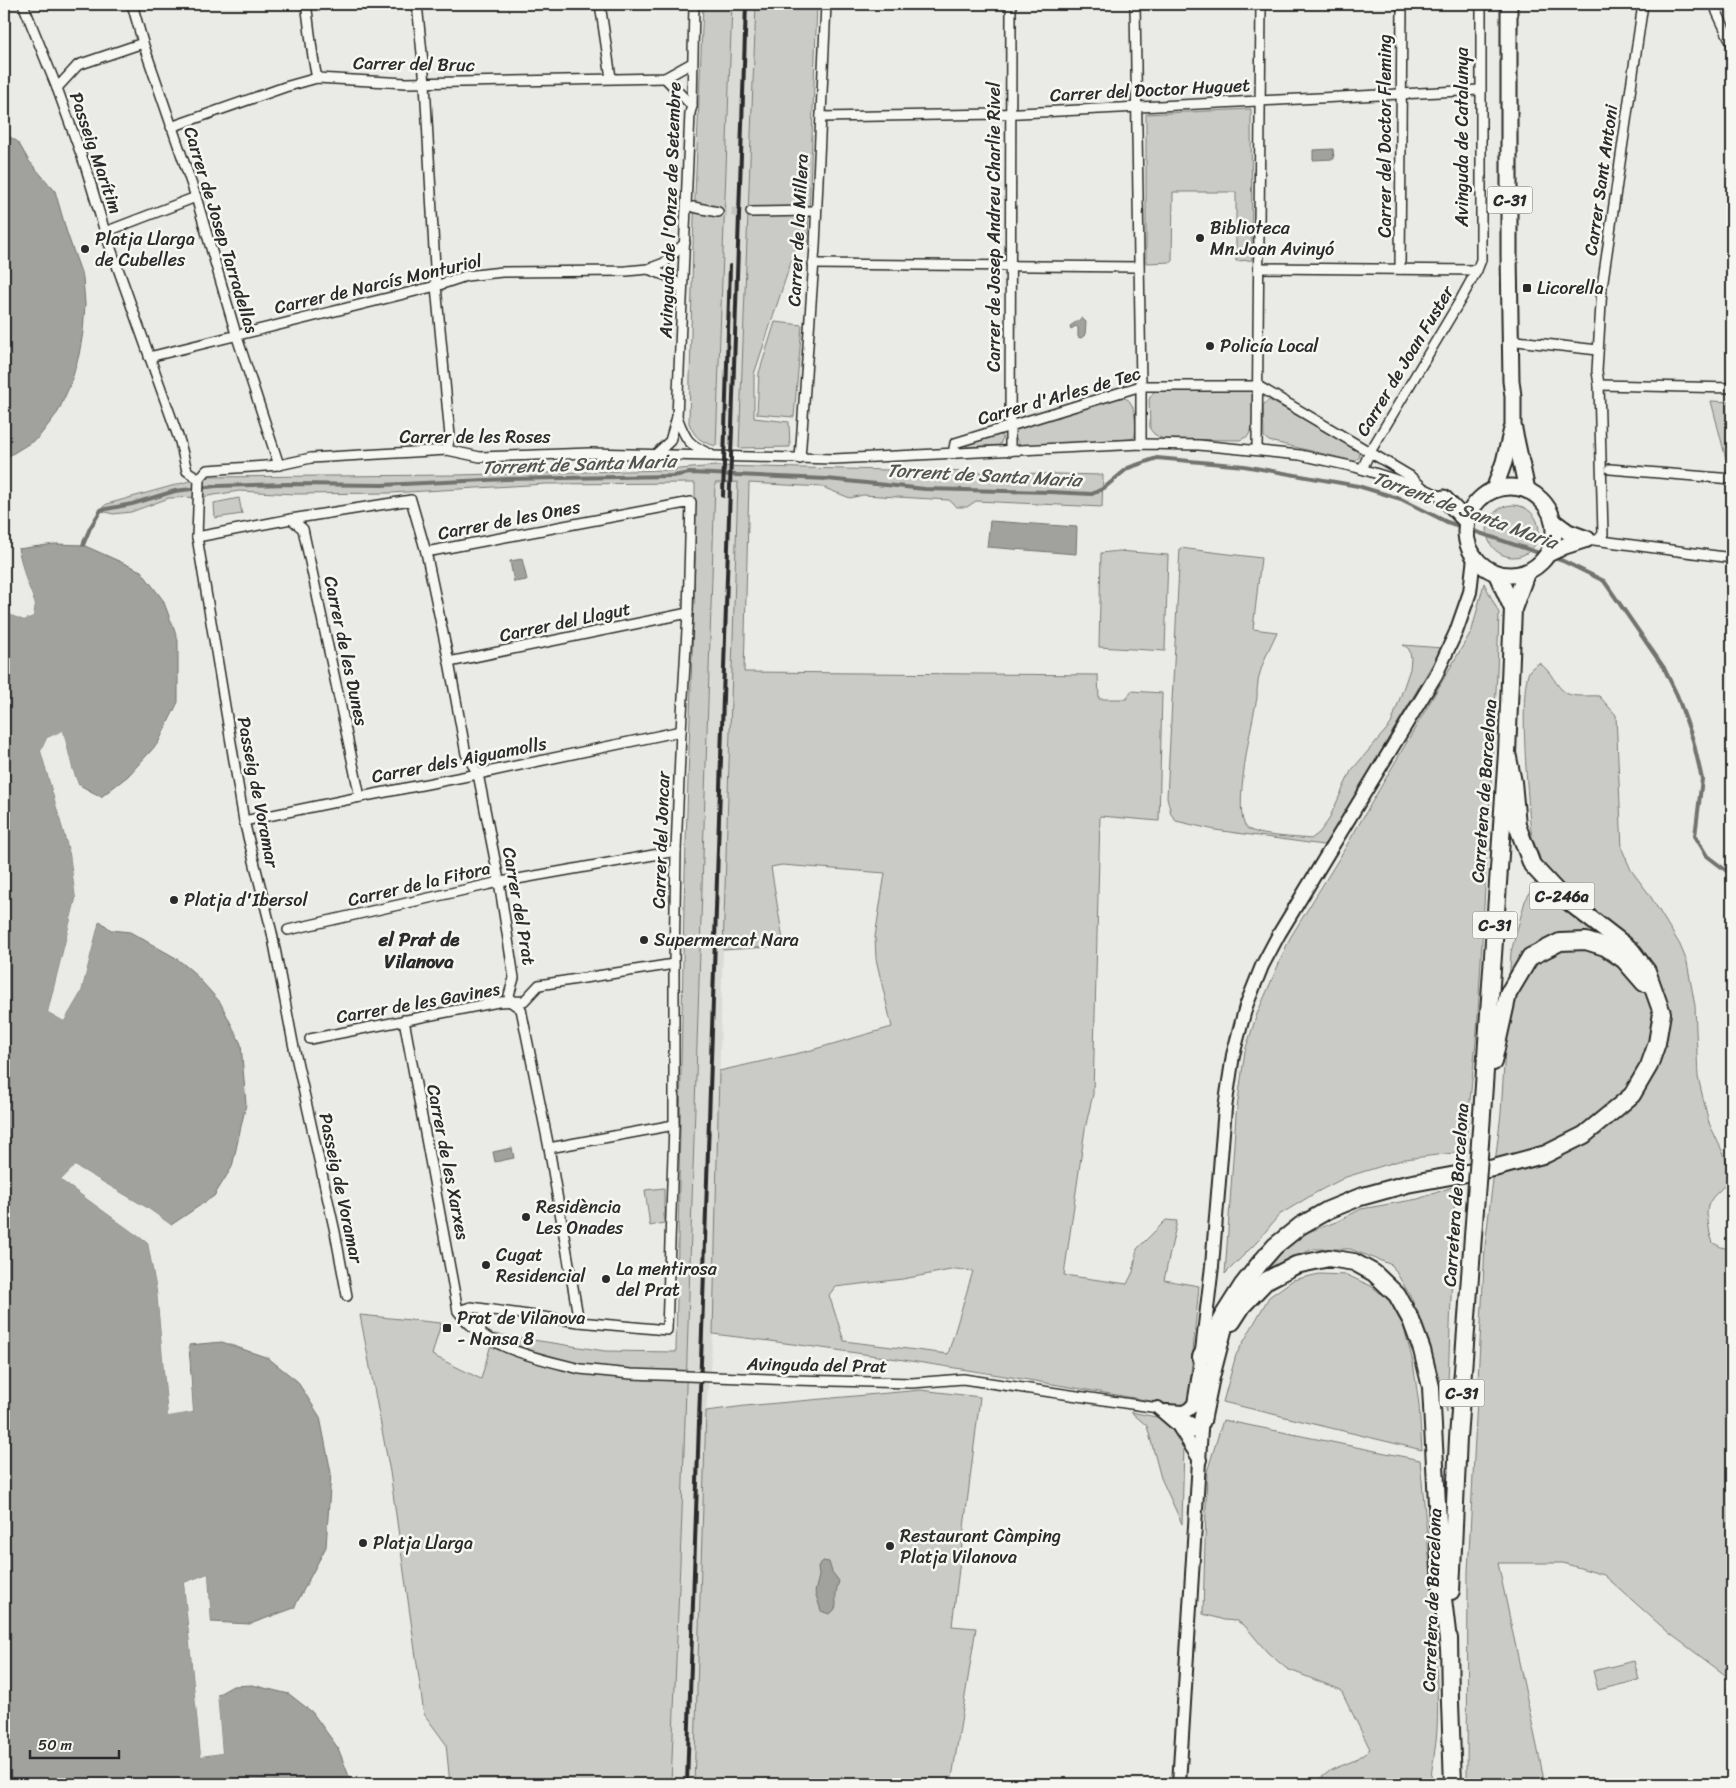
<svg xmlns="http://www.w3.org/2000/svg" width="1736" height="1788" viewBox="0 0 1736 1788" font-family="Sriracha,sans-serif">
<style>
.built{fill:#dadad6}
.green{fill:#cacac7;stroke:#7a7a79;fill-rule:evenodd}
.water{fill:#a1a19e;stroke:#727270}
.pier{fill:#eaeae6}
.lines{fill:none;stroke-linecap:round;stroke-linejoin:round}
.stream{stroke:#727270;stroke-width:4}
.street-tunnel{stroke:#c4c4c1;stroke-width:9;stroke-dasharray:9 4.5;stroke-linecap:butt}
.street-casing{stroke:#2b2b2b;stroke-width:12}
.secondary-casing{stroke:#2b2b2b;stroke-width:16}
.primary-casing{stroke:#2b2b2b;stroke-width:19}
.highway-casing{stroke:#2b2b2b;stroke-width:20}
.street{stroke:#f6f6f2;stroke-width:9}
.secondary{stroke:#f6f6f2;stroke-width:12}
.primary{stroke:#f6f6f2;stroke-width:15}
.highway{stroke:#f6f6f2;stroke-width:16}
.rail{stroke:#2b2b2b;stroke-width:4}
.street-bridge-casing{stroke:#2b2b2b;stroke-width:12;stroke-linecap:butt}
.highway-bridge-casing{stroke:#2b2b2b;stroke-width:20;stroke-linecap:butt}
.street-bridge{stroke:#f6f6f2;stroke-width:9}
.highway-bridge{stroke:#f6f6f2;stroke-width:16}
.poi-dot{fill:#2b2b2b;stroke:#f6f6f2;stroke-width:2}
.labels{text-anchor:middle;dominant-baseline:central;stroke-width:5;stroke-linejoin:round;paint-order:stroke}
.shield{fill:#f6f6f2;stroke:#686867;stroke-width:1}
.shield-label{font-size:16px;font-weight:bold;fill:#2b2b2b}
.street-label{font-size:18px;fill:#2b2b2b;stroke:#f6f6f2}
.poi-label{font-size:18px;fill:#2b2b2b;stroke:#f6f6f2;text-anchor:start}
.water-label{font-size:19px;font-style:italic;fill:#545453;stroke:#f6f6f2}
.neighbourhood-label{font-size:19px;font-weight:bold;fill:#2b2b2b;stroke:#f6f6f2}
</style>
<rect width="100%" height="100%" fill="#eaeae6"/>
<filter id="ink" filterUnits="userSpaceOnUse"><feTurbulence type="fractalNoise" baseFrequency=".02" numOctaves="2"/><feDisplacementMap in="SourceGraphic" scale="10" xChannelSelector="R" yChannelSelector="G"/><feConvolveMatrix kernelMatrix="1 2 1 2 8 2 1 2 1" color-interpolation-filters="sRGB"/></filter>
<g filter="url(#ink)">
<!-- built -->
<g class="built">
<path d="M732 4H756L739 448 716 446Z"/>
<path d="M738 482 721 1013 713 1334 706 1411 694 1784H671L682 1513 715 483Z"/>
</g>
<!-- green -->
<g class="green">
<path d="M703 4H732L716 446C701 442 695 438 689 423L693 243Z"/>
<path d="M756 4H817L808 242 797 244 754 374V418L789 422 790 447 739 448Z"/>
<path d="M1251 109 1252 260 1236 261V192H1173L1172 262 1146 263V114Z"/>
<path d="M775 322 802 325 794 417 757 414 759 373Z"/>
<path d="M1156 390H1247L1251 391 1253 396 1252 429 1248 436 1240 440 1163 439 1154 434 1150 429 1149 400 1151 395Z"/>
<path d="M1119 397C1123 398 1128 398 1130 402 1136 409 1136 427 1135 436L1132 439 1022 446C1015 440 1012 433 1020 426Z"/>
<path d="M1269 400 1352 446 1359 451 1360 457 1354 461 1269 441 1264 437 1263 405Z"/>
<path d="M1711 401 1732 402V482Z"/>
<path d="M998 433 1003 437 1000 445 967 447 965 445Z"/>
<path d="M716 466 1103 475 1102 507 976 501 967 507H957L949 500 863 495 850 498 822 487 749 483 744 672 1098 675 1099 699H1127L1131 691 1162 693 1159 821 1100 816 1093 1094 1085 1129 1064 1275 1127 1284 1133 1272 1137 1249 1166 1220 1177 1221 1164 1280 1199 1286 1188 1405H1174C1020 1378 867 1352 713 1334L719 1071 808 1051 892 1027 876 959 875 937 885 873 782 865 771 867 784 946 723 950 738 482 715 483 682 1513 671 1784H450L446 1744 424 1714 390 1472 360 1315 441 1323 432 1355 481 1379 494 1334 605 1351 676 1352 684 905 695 561V483L546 484 390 493 294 494 239 491 202 497 169 498 131 512 113 514 99 510 107 504 204 477 456 475 668 470ZM956 1269 973 1271 948 1354 844 1341 829 1295 835 1287 903 1279Z"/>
<path d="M239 498 242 514 215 518 214 503Z"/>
<circle cx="1513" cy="531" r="26"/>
<path d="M1180 548 1261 558 1253 629 1277 632C1267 654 1256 673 1257 698 1253 719 1231 814 1247 828 1259 837 1296 837 1311 839L1319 833 1328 821 1351 771 1391 724 1410 669 1411 658 1409 649 1403 645 1442 648 1330 838 1323 845 1215 830 1176 821 1171 814 1167 797Z"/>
<path d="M1119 551 1168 555 1165 651 1099 647 1101 553Z"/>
<path d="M1484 583 1499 613 1497 673 1477 1031 1465 1150 1453 1153 1405 1159 1346 1177 1317 1192 1279 1215 1256 1243 1225 1274 1236 1115 1245 1051 1257 1014 1290 938 1340 857 1472 630Z"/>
<path d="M1539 663C1552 671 1555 686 1566 693 1575 698 1589 695 1599 696L1616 715 1622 849 1631 870 1649 894 1680 945 1687 962 1695 1006 1698 1077 1709 1123 1725 1157 1730 1175 1726 1184 1713 1197 1708 1205 1707 1214 1710 1234 1713 1243 1721 1247 1732 1250V1680L1669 1633 1604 1575 1563 1563H1498L1545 1784H1519L1516 1781 1506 1780 1499 1784H1467L1468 1572 1485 1246 1501 1113 1511 952 1525 901 1534 886 1540 858 1532 837 1530 823C1528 797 1518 687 1530 670 1532 667 1537 665 1539 663Z"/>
<path d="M1455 1186 1447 1412 1412 1299 1392 1265 1350 1249H1313L1269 1268 1288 1245 1308 1232 1336 1222 1361 1209 1418 1199Z"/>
<path d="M664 1188V1223L650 1226 645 1190Z"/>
<path d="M1319 1274 1347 1275 1371 1286 1389 1300 1404 1328 1413 1362 1419 1405 1422 1450 1223 1402 1236 1355 1269 1297 1293 1280Z"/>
<path d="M921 1390 980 1397 952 1626 976 1628 951 1784H694L706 1411 745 1406Z"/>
<path d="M1131 1412 1161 1418 1184 1444 1182 1524 1161 1478 1147 1426Z"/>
<path d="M1223 1420 1420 1460 1436 1630C1435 1663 1439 1697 1437 1730 1436 1748 1432 1766 1430 1784H1421L1392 1778V1784H1308L1317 1781 1331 1770 1353 1761 1370 1749 1341 1690 1287 1669 1267 1652 1246 1627 1237 1621 1224 1620 1203 1614 1207 1472Z"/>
<path d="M1634 1661 1639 1680 1598 1690 1593 1671Z"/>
</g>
<!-- water -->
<g class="water">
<path d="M4 133 18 142 29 161 55 191 67 233 83 278 85 304 83 332 79 355 71 383 58 412 38 438 4 459Z"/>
<path d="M1333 149 1334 159 1313 160V150Z"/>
<path d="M1082 318 1086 322 1085 335 1081 338 1078 337V328L1076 326 1071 329 1070 326Z"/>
<path d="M990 521 1077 527 1076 554 987 547Z"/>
<path d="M55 544 83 545 141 571 163 600 178 640V702L158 743 128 776 101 797 78 784 72 768 63 732 47 738 41 751 70 854 76 899 48 1012 64 1021 81 992 98 925 100 921 111 930 130 932 176 958 192 971 220 1002 241 1044 246 1104 232 1167 214 1196 171 1225 147 1208 75 1166 61 1180 148 1243 157 1291 168 1415 193 1412 189 1345 222 1342 268 1358 297 1381 320 1417 331 1473 326 1547 294 1608 250 1624 211 1622 208 1574 184 1583 201 1756 222 1753 217 1695 233 1686 252 1685 289 1694 312 1712 338 1748 352 1784H4V593L11 615 24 620 33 616 35 604 25 578 18 549Z"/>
<path d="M522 559 527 580 514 582 510 561Z"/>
<path d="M512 1148 514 1158 495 1162 493 1152Z"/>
<path d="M823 1561 829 1562 832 1572 839 1581C838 1585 836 1590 836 1594 835 1603 839 1609 829 1614L821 1611 815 1592 819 1576 818 1566Z"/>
</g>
<!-- pier -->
<g class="pier">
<path d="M17 547 25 578 35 604 33 616 24 620 11 615 4 593V591L6 592 13 613 24 618 31 614 33 605 23 579 16 549Z"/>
<path d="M63 731 72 768 79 787 76 785 69 769 61 735 48 740 44 752 73 854 78 899 51 1011 63 1018 78 991 97 921 98 925 81 992 64 1021 48 1012 76 899 70 854 41 751 47 738Z"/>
<path d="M75 1166 147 1208 171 1225V1228L146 1210 75 1169 65 1179 151 1242 160 1291 171 1413 191 1410 186 1345 188 1342 193 1412 168 1416 157 1291 148 1243 61 1180Z"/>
<path d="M208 1574 211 1624 209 1622 206 1578 187 1585 203 1753 220 1751 215 1695 217 1692 222 1753 201 1756 184 1583Z"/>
</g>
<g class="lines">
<!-- stream -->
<g class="stream">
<path d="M83 545 90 528 101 510 132 504 175 491 216 486 289 484 382 485 507 479 673 476 690 473 827 479 925 489 1050 492 1092 494 1104 488 1128 468 1157 458 1244 466 1358 486 1401 499 1447 522 1545 555"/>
<path d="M1552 557 1563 561 1604 581 1664 668 1677 695 1693 740 1702 779 1695 836 1707 856 1732 875"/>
</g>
<!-- street-tunnel -->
<path class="street-tunnel" d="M718 212H751"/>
<!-- street casing -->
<g class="street-casing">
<g id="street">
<path d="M23 4 57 88 86 168 105 232 180 442 187 471 199 479"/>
<path d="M132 4 143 43 196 197 236 334 279 465"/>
<path d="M306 4C310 28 311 53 317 78"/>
<path d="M417 4 425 83 436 286 450 436 447 450"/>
<path d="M600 4 611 78"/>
<path d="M694 4 692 106 690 113 677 417C686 440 687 444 710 454"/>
<path d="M1135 4 1141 386V444"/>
<path d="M1715 4 1717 12 1732 44"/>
<path d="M665 78 692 106"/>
<path d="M57 88 78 65 143 43"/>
<path d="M821 117 999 114 1480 90"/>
<path d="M171 127 285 87 317 78 406 83 665 78 692 63"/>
<path d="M693 207 718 212"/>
<path d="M751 212 811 211"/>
<path d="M105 232 196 197"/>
<path d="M813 264 1138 267"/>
<path d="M1259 268 1477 270"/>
<path d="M648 269 664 263 685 243"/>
<path d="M1400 269 1402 4"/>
<path d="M1517 341 1598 350"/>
<path d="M149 357 436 286 466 276 502 272 626 271 648 269 670 277 682 289"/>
<path d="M1599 385 1732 388"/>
<path d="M1257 449 1261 4"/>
<path d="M1010 451 1011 4"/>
<path d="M953 454 955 443 1141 386H1258L1410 476 1422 487"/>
<path d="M655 455 670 441 677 417"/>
<path d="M800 459 815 246 826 4"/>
<path d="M1362 469 1370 452 1461 299 1477 270 1481 260V4"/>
<path d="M1610 469 1732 479"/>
<path d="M291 519 303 529 360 797"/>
<path d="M197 537 291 519 411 500 426 552 449 662 466 754 478 774 480 784 498 875 514 978 509 995 511 1002 521 1009 549 1148 579 1322"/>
<path d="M1594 540 1732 558"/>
<path d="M1598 540 1603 534 1599 385 1597 371 1602 287 1643 4"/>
<path d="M426 552 691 502 688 613 681 731 676 851 674 964V1125L667 1330 579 1322 471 1307 458 1311"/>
<path d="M449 662 688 613"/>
<path d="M244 821 360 797 478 774 681 731"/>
<path d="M288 930 495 883 676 851"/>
<path d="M404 1020 458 1311C485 1349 538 1358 580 1369"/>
<path d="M310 1039 498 1002 524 1001 539 985 674 964"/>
<path d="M549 1148 674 1125"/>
<path d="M347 1296 335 1232 293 1043 272 933 244 821 197 537 199 479 207 470 279 465 311 458 447 450 480 457 590 453 834 459 1141 444 1199 445 1300 455 1355 467 1423 488 1444 498"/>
<path d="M481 1332 480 1319 492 1310"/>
<path d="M794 1380 912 1383 963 1379 1158 1408"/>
</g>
</g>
<!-- secondary casing -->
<g class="secondary-casing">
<g id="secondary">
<path d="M1158 1408 1186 1432H1191L1201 1429"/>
<path d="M1166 1411 1184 1412 1189 1409 1194 1404 1200 1368 1212 1266 1225 1108 1233 1055 1246 1006 1262 966 1279 934 1436 675 1456 632 1470 592 1474 557"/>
<path d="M1171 1413 1201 1429"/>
<path d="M1179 1427 1200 1460"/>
<path d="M1179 1784 1202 1413"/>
</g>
</g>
<!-- primary casing -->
<g class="primary-casing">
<g id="primary">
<path d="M1509 4V254L1511 381 1513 396V425L1527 490"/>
<circle cx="1510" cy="531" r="44"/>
<path d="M1494 490 1504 462 1512 429"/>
<path d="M1444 498 1467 522"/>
<path d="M1553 521 1568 532 1587 539"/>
<path d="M1548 554 1565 546 1587 539"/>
</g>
</g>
<!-- highway casing -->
<g class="highway-casing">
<g id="highway">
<path d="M1497 574 1513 609"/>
<path d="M1493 1062 1508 994 1530 957 1560 942 1586 941 1605 947 1624 960 1644 983"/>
<path d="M1480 1143 1507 753 1513 609 1526 573"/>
<path d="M1232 1322 1243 1305 1267 1280 1296 1265 1329 1258 1354 1262 1374 1273 1397 1295 1411 1320 1422 1350 1431 1387 1441 1582 1449 1649"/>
<path d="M1201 1357 1223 1316 1242 1286 1260 1263 1275 1246 1300 1226 1328 1210 1360 1197 1407 1184 1494 1168 1546 1154 1584 1135 1612 1112 1632 1095 1649 1066 1657 1043 1662 1013 1647 971 1631 950 1560 895 1532 865 1517 825 1513 782 1507 753"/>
<path d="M1202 1421 1211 1377 1224 1327"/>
<path d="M1451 1591 1458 1438 1475 1209"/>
<path d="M1449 1638 1450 1703 1453 1784"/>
</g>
</g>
<!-- street -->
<use href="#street" class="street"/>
<!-- secondary -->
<use href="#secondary" class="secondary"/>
<!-- primary -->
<use href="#primary" class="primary"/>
<!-- highway -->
<use href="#highway" class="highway"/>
<!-- rail -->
<g class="rail">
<path d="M723 496 730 266"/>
<path d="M687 1784 746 4"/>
</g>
<!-- street-bridge casing -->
<g class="street-bridge-casing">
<path id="street-bridge" d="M580 1369 631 1374 794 1380"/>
</g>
<!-- highway-bridge casing -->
<g class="highway-bridge-casing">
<path id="highway-bridge" d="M1475 1209 1480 1143"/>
</g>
<!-- street-bridge -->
<use href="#street-bridge" class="street-bridge"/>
<!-- highway-bridge -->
<use href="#highway-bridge" class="highway-bridge"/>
</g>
</g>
<!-- markers -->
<g class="poi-dot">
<circle cx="1200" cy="238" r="5"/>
<circle cx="85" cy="249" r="5"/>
<rect x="1522" y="283" width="10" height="10" rx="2.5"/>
<circle cx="1210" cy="346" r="5"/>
<circle cx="174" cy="900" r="5"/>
<circle cx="644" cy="940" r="5"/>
<circle cx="526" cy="1217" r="5"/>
<circle cx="486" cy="1265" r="5"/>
<circle cx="606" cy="1279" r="5"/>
<rect x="442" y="1323" width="10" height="10" rx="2.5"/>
<circle cx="363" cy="1543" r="5"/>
<circle cx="890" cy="1546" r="5"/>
</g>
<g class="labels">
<!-- shield labels -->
<g class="shield">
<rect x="1487.5" y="186.5" width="45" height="27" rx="4"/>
<rect x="1529.5" y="882.5" width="65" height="27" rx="4"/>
<rect x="1472.5" y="911.5" width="45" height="27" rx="4"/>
<rect x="1439.5" y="1379.5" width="45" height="27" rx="4"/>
</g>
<g class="shield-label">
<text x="1510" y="200">C-31</text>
<text x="1562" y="896">C-246a</text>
<text x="1495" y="925">C-31</text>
<text x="1462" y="1393">C-31</text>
</g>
<!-- street labels -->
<g class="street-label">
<text transform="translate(414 64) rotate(1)">Carrer del Bruc</text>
<text transform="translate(1150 90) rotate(-3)">Carrer del Doctor Huguet</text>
<text transform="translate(1385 136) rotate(-90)">Carrer del Doctor Fleming</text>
<text transform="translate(1462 137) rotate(-90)">Avinguda de Catalunya</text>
<text transform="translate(96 153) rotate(71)">Passeig Marítim</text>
<text transform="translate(1601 180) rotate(-82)">Carrer Sant Antoni</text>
<text transform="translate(670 210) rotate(-88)">Avinguda de l'Onze de Setembre</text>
<text transform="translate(994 227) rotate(-90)">Carrer de Josep Andreu Charlie Rivel</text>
<text transform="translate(221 230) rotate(73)">Carrer de Josep Tarradellas</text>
<text transform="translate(798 230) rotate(-87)">Carrer de la Millera</text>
<text transform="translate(378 284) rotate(-13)">Carrer de Narcís Monturiol</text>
<text transform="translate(1405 361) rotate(-59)">Carrer de Joan Fuster</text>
<text transform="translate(1059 396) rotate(-16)">Carrer d'Arles de Tec</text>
<text x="475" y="437">Carrer de les Roses</text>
<text transform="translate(509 520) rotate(-11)">Carrer de les Ones</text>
<text transform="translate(565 622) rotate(-12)">Carrer del Llagut</text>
<text transform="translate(346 651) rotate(78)">Carrer de les Dunes</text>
<text transform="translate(459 760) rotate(-11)">Carrer dels Aiguamolls</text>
<text transform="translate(1484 791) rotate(-86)">Carretera de Barcelona</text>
<text transform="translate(258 792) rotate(79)">Passeig de Voramar</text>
<text transform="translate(661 840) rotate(-88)">Carrer del Joncar</text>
<text transform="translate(419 884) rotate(-13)">Carrer de la Fitora</text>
<text transform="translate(519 906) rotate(80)">Carrer del Prat</text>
<text transform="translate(418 1003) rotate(-10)">Carrer de les Gavines</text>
<text transform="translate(448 1162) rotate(79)">Carrer de les Xarxes</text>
<text transform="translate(341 1188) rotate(78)">Passeig de Voramar</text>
<text transform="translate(1456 1195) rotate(-86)">Carretera de Barcelona</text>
<text transform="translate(817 1365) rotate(1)">Avinguda del Prat</text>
<text transform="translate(1432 1600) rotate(-88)">Carretera de Barcelona</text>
</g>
<!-- poi labels -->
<g class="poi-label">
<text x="1210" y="228">Biblioteca<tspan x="1210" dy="21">Mn.Joan Avinyó</tspan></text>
<text x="95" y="239">Platja Llarga<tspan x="95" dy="21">de Cubelles</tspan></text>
<text x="1537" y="288">Licorella</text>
<text x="1220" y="346">Policía Local</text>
<text x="184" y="900">Platja d'Ibersol</text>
<text x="654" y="940">Supermercat Nara</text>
<text x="536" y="1207">Residència<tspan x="536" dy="21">Les Onades</tspan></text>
<text x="496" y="1255">Cugat<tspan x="496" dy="21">Residencial</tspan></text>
<text x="616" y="1269">La mentirosa<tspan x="616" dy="21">del Prat</tspan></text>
<text x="457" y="1318">Prat de Vilanova<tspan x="457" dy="21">- Nansa 8</tspan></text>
<text x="900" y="1536">Restaurant Càmping<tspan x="900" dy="21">Platja Vilanova</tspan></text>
<text x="373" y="1543">Platja Llarga</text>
</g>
<!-- water labels -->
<g class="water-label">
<text transform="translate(579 464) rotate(-2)">Torrent de Santa Maria</text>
<text transform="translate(984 475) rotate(3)">Torrent de Santa Maria</text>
<text transform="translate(1465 510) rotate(20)">Torrent de Santa Maria</text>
</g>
<!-- neighbourhood labels -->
<g class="neighbourhood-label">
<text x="419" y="939">el Prat de<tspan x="419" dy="22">Vilanova</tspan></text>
</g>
</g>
<!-- margin -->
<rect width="1736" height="1788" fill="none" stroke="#f6f6f2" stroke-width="20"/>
<rect x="10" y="10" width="1716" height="1768" fill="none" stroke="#2b2b2b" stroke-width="2" filter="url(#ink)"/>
<!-- scale -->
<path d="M30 1750v8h89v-8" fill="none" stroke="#2b2b2b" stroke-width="2.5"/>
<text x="38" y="1750" font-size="15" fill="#2b2b2b" stroke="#f6f6f2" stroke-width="4" paint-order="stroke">50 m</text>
</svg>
